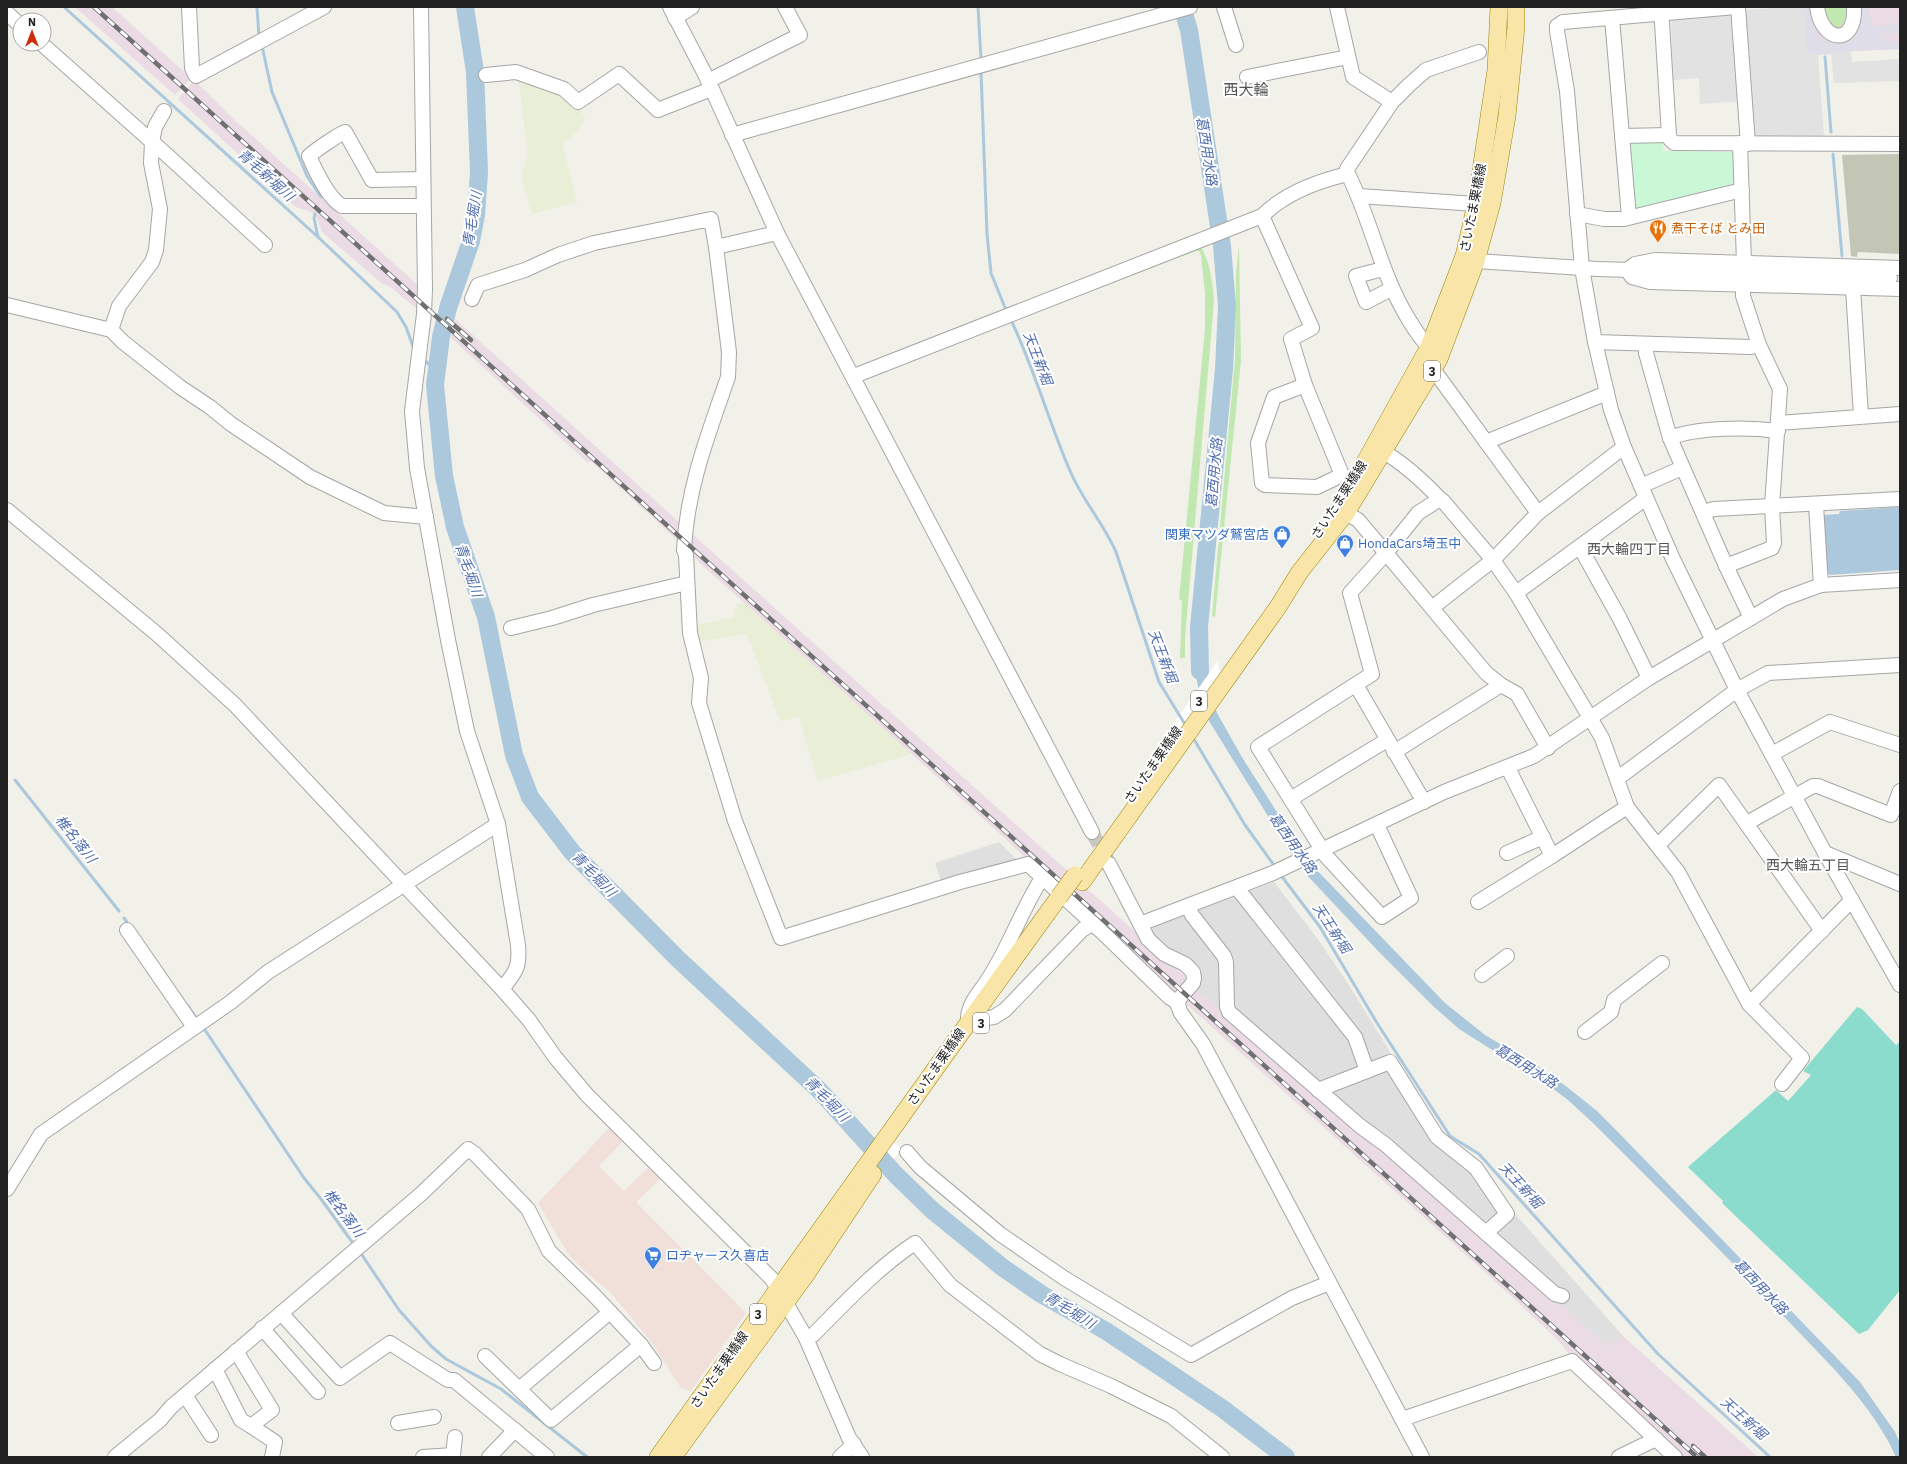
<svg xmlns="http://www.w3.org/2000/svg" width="1907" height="1464" viewBox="0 0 1907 1464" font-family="'IBM Plex Sans','Noto Sans JP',sans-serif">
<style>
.residential{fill:#e0dfdf}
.commercial{fill:#f1dfda}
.industrial{fill:#eadbe4}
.construction{fill:#c3c6b5}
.farmland{fill:#e8efd6}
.grass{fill:#c2e8b2}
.park{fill:#caf8d6}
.pitch{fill:#8bdccd}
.parking{fill:#e2e2e2}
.plaza{fill:#dfdde7}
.water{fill:#acc8dc}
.pier{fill:#fff}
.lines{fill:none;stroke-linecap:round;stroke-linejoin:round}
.stream{stroke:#acc8dc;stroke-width:3}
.river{stroke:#acc8dc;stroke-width:18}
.minor-tunnel{stroke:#c8c7c1;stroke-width:14;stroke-dasharray:14 7;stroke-linecap:butt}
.minor-casing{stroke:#a6a6a6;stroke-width:16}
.major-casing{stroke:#988507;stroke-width:18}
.minor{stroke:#fff;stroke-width:14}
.major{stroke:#f8e5a7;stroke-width:17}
.rail-casing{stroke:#707070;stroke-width:4.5}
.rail{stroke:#fff;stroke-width:3;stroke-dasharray:9;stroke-linecap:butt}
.major-bridge-casing{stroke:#988507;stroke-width:18;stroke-linecap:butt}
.major-bridge{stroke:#f8e5a7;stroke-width:17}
.labels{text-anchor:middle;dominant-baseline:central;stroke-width:4;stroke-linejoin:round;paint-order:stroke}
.shield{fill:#fff;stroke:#646464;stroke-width:1}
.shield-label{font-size:12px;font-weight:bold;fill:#222}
.street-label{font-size:13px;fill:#222;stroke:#fff}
.food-label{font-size:13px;fill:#c56008;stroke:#fff;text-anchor:start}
.shop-label{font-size:13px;fill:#366cbe;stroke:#fff;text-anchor:start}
.water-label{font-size:14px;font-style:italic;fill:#516dae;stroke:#fff}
.neighbourhood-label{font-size:14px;fill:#555;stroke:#fff}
.quarter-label{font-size:15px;fill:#555;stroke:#fff}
</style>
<rect width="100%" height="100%" fill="#f1f0e9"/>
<!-- residential -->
<g class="residential">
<path d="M999 842 1020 863 942 884 935 863Z"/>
<path d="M1274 882 1317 938 1347 982 1441 1135 1476 1162 1516 1215 1624 1337 1607 1346 1383 1148 1362 1134 1196 989 1201 977 1199 966 1188 957 1171 952 1150 931 1154 926Z"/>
</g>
<!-- commercial -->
<path class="commercial" d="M610 1127 624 1140 599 1166 624 1191 650 1166 661 1178 636 1202 746 1313 693 1388 689 1391 681 1388 650 1340 609 1291 589 1275 569 1255 538 1203Z"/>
<!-- industrial -->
<g class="industrial">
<path d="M75 7H112L191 78 175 95Z"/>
<path d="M1804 7H1900V49L1832 52V54L1807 55Z"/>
<path d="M196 82 238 123 420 287 418 310 392 288 380 282 322 232 317 218 311 212 296 207 178 99 192 83Z"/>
<path d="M454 318 681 524 679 542 591 461 588 463 451 338Z"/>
<path d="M691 533 1189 980 1178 993H1175L1080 908 997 831 691 555Z"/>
<path d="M1196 989 1362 1134 1383 1148 1607 1346 1624 1337 1758 1457H1680L1572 1357 1556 1338 1485 1272 1184 1002Z"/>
</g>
<!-- construction -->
<path class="construction" d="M1899 154 1900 260 1899 254 1858 252 1857 257 1851 256 1842 155Z"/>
<!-- farmland -->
<g class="farmland">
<path d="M518 76 562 92 579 106 585 118 577 132 562 143 577 202 532 214 521 176 528 154Z"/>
<path d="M744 603 876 722 911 754 818 781 799 717 780 721 747 634 697 642 694 626 734 617 733 610 739 608 737 604Z"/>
</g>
<!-- grass -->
<g class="grass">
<path d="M1824 7H1847C1847 18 1840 38 1829 22 1826 18 1825 12 1824 7Z"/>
<path d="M1200 245C1210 261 1213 284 1214 302L1185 638V658H1180L1182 601 1179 599 1205 329V293L1201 255 1199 251H1196L1056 305 1055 301Z"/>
<path d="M1239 246 1241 360 1215 617 1212 616 1235 358 1236 273Z"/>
</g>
<!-- park -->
<path class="park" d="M1660 138 1663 142 1664 151 1733 152 1734 185 1733 187 1633 209 1627 145 1631 139Z"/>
<!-- pitch -->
<path class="pitch" d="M1857 1007 1862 1009 1896 1045 1900 1042V1290L1868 1330 1859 1334 1722 1203 1723 1201 1688 1167 1776 1090 1788 1101 1811 1075 1803 1071Z"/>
<!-- parking -->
<g class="parking">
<path d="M1789 7H1804L1807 55H1818L1824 136 1756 138 1751 134 1745 10Z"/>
<path d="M1732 13 1741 101 1700 104 1699 78 1673 80 1671 17Z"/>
<path d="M1851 51 1852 62 1900 59V81L1834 83 1831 52Z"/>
</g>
<!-- plaza -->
<path class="plaza" d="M1804 7H1810L1814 27 1819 36 1825 41 1838 43 1853 37 1859 30 1860 7H1869L1871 26 1895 25 1896 23H1900V35V33L1881 34 1882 42 1900 41V49L1832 52V54L1807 55Z"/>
<!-- water -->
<g class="water">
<path d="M1900 507V570L1830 575 1827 572 1823 515 1839 514 1840 511Z"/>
<path d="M1193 646 1204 648 1207 682 1217 713 1243 759 1309 862 1445 1003 1485 1035 1541 1068 1567 1087 1597 1111 1616 1130 1860 1382 1895 1432 1900 1443V1457H1896C1873 1406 1831 1366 1793 1326 1728 1257 1660 1190 1593 1123L1568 1100 1548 1085 1459 1029 1432 1005 1380 953 1304 872 1281 837 1209 721C1199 697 1194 672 1193 646Z"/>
</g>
<!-- pier -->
<g class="pier">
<path d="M438 305 455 320 451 336 436 322Z"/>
<path d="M1217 662 1227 694 1188 748 1174 723Z"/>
<path d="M882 1130 901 1149 874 1186 856 1168Z"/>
</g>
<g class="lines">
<!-- stream -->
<g class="stream">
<path d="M64 7 318 237 397 312 406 327 414 349"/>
<path d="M257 7 259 37"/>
<path d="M978 7 981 59"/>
<path d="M262 46 272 92 307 176 321 197"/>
<path d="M1825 57 1831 132"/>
<path d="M981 71 987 234 991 273 1006 310"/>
<path d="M1833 154 1842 256"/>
<path d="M315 214 314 218 318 237"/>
<path d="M1011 320C1035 370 1049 423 1071 473 1083 501 1104 524 1116 552L1159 682 1186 726"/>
<path d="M423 359 438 372"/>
<path d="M1192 736 1245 825 1276 868"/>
<path d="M15 780 119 911"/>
<path d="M1280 874 1320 927 1377 1023 1450 1136 1479 1154 1658 1354 1770 1457"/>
<path d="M124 918 127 922"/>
<path d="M188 1006 198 1021"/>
<path d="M203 1027 304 1178 321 1199 355 1246"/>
<path d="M360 1252 399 1310 431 1346 446 1359 501 1389 587 1457"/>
</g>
<!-- river -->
<g class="river">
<path d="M465 7 475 72 479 172 476 215 471 241 448 308 441 337 435 385 444 476 455 527 486 617 514 755 530 797 572 852 678 959 819 1090 896 1175 932 1210 1002 1267 1041 1294 1106 1331 1165 1370 1223 1409 1286 1457"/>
<path d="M1182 7 1189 30 1222 246 1227 306 1224 369 1199 627 1200 671"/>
</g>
<!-- minor-tunnel -->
<path class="minor-tunnel" d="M1092 832 1108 861"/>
<!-- minor casing -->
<g class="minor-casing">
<g id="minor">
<path d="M189 7 192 68 196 76 324 7"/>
<path d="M421 7 425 289 424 314 412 411 417 468 448 640 467 731 498 824 518 945C520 967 516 972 502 989"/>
<path d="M670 7 707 78 777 233 1092 832"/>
<path d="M1224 7 1236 45"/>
<path d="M1337 7 1353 77 1392 102"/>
<path d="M1661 7 1669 135 1670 139 1674 143 1900 144"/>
<path d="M1736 7 1563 22 1557 26V31L1567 91 1582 268 1595 342 1611 410 1624 447 1673 559 1737 690 1825 853 1900 985"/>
<path d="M1738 7 1748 144"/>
<path d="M1817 7C1822 44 1856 46 1854 7"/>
<path d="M7 13 20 25"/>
<path d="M675 18 692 7"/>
<path d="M1612 18 1629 217"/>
<path d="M42 44 168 156 265 245"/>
<path d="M486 75 516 72 564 89 578 102 619 74 658 110 711 89"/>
<path d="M1247 77 1348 57"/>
<path d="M708 81 800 35 785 7"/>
<path d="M732 135 1190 7"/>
<path d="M1622 136 1669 135"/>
<path d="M1740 143 1744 263"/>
<path d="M1346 174 1347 169 1392 102 1409 85 1426 70 1479 52"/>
<path d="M423 179 372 180 345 132C342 132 310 154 309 156 315 170 329 199 342 206H423"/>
<path d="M1359 196 1476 204"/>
<path d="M1577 214 1604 219H1624L1742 190"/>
<path d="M1262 216 1312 328 1291 339 1305 385 1342 475 1353 484"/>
<path d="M716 247 777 233"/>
<path d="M1468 258 1476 261 1598 269 1890 278"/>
<path d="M1900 268 1656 260 1635 264 1627 270 1632 277 1650 282 1900 289"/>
<path d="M1383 269 1356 276 1366 302 1391 289"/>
<path d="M1853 288 1861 416"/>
<path d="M472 299 478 285 525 270 558 255 594 243 711 219 716 247 729 352 728 377C708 435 687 488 684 550L686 555 690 633 701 678 699 703 735 821 781 938 960 882 1028 864 1101 931 1169 997 1178 1003"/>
<path d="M7 305 111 330 123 342 180 387 210 407 231 424 310 477 384 513 426 517"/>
<path d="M111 330 119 306 152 262 156 250 160 209 151 163 152 142 155 127 164 111"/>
<path d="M1595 342 1751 347 1759 345"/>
<path d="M1646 344V353L1670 438 1726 566 1751 618"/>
<path d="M1433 369 1538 513"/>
<path d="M854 376 1262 216C1285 193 1318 181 1348 174 1372 222 1380 273 1409 320 1415 330 1421 339 1429 347"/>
<path d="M1305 385 1274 397 1258 443 1262 483 1265 485 1317 487 1342 475"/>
<path d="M1778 423 1900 414"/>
<path d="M1670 438C1697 427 1748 427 1778 431"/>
<path d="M1486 442 1607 393"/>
<path d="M1384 452C1406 465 1422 480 1440 499"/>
<path d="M1641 486 1682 468"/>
<path d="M1816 505 1821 585"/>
<path d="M7 510 157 634 235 705 502 989 529 1020 555 1057 587 1095 772 1279 806 1338 849 1438 862 1457"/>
<path d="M1704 512 1714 509 1900 499"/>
<path d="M1346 513 1358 520 1386 553 1486 673 1501 685 1517 694 1548 748"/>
<path d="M1580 547 1620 619 1649 678"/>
<path d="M1726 566 1772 548 1774 543 1772 506 1780 389 1759 345 1743 296V283"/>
<path d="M1516 593 1646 498"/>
<path d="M1433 607 1493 560 1538 513 1624 447"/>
<path d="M511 628 552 618 593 605 687 583"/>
<path d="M1356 685 1424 802"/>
<path d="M1394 752 1501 685"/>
<path d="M1772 754 1830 722 1900 745"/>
<path d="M1508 768 1552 856 1627 807"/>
<path d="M1618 778 1737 690 1768 673 1900 665"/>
<path d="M1292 798 1387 740"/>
<path d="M1747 823 1813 786H1818L1891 815 1900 791"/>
<path d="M1377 825 1411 898 1382 917 1326 856 1258 747 1372 674 1350 593 1386 553 1418 513 1440 499 1443 501 1493 560 1516 593 1602 738 1627 807 1678 872 1749 1004 1802 1058 1782 1084"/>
<path d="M1658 845 1719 785 1822 931"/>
<path d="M1507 853 1543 837"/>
<path d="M1825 853 1900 884"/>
<path d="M1109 864 1148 939 1164 954 1185 964 1193 972 1194 978 1193 983 1179 999 1178 1006 1181 1013 1203 1044 1422 1457"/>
<path d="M1238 887 1241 893 1355 1037 1367 1071"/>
<path d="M1478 902 1552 856"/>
<path d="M1188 906 1192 915 1224 956 1226 962 1227 1007 1229 1012 1360 1126 1386 1145 1555 1294 1562 1296"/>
<path d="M1140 924 1273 873 1444 792 1534 756 1649 678 1783 599 1821 585 1900 580"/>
<path d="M127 930 194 1027"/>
<path d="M1482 975 1507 956"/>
<path d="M1749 1004 1852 900"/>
<path d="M968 1017C969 1004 978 994 985 984 1008 951 1020 912 1042 878"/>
<path d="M984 1019 994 1017 1005 1010 1082 930 1093 923"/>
<path d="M1585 1032 1611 1012 1614 1000 1662 963"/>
<path d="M1318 1090 1390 1062 1437 1137 1476 1168 1507 1214 1486 1233"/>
<path d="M907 1152 920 1167 1000 1234 1064 1278 1191 1355 1292 1298 1329 1283"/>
<path d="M7 1189 41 1134 231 1002 268 972 498 824"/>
<path d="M281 1313 340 1378 390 1343 448 1380H454L547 1457"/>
<path d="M262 1328 318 1392"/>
<path d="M806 1338 813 1335C845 1303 877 1268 915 1243L950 1285 1040 1354 1060 1364 1111 1386 1171 1416 1222 1457"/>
<path d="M236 1351 272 1410 251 1426 275 1442 272 1457"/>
<path d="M485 1356 551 1420 641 1345"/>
<path d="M215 1369 241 1420 251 1426"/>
<path d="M519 1389 610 1312"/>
<path d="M185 1395 211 1435"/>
<path d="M1402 1419 1572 1361 1675 1457"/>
<path d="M398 1423 434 1417"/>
<path d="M115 1457 160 1420 171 1407 421 1194 468 1149 475 1154 528 1209 549 1251 593 1294 641 1345 654 1363"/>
<path d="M423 1457 453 1455 455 1437"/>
<path d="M489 1457 515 1430"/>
<path d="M840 1457 854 1444"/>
<path d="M1619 1457 1656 1439"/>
</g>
</g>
<!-- major casing -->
<g class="major-casing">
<g id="major">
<path d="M1359 473 1429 347 1464 256 1476 204 1496 70 1499 7"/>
<path d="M1082 882 1278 607 1299 573 1346 513 1439 359 1476 261 1492 203 1507 116 1516 27V7"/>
<path d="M658 1457C790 1270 924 1083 1059 897"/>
<path d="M673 1457 805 1276 873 1174"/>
</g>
</g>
<!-- minor -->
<use href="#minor" class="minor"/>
<!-- major -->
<use href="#major" class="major"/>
<!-- rail casing -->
<g class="rail-casing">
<g id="rail">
<path d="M94 7 1697 1457"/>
<path d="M447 319 471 340"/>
<path d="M1693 1446 1705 1457"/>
</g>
</g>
<!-- rail -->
<use href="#rail" class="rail"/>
<!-- major-bridge casing -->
<g class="major-bridge-casing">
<path id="major-bridge" d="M1059 897 1075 875"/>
</g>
<!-- major-bridge -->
<use href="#major-bridge" class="major-bridge"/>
</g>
<!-- icons -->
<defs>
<g id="restaurant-pin" transform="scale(0.9)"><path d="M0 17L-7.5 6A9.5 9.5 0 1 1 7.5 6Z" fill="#e8710a" stroke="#fff"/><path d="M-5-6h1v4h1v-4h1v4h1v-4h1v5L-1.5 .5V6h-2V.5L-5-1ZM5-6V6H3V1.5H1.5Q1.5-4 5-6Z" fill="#fff"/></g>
<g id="shop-pin" transform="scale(0.9)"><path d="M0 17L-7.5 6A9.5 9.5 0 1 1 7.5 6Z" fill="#3f7fe0" stroke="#fff"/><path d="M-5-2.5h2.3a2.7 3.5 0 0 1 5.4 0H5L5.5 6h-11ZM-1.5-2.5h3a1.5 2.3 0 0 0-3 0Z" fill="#fff"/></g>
<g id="supermarket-pin" transform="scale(0.9)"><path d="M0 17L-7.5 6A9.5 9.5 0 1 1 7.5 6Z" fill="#3f7fe0" stroke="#fff"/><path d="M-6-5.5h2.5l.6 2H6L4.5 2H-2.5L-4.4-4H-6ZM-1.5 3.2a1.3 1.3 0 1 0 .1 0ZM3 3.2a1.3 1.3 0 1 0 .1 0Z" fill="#fff"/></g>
</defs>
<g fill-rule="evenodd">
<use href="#restaurant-pin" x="1658" y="228"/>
<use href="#shop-pin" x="1282" y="534"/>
<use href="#shop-pin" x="1345" y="543"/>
<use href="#supermarket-pin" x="653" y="1255"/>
</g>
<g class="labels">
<!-- shield labels -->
<g class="shield">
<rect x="1424" y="361" width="16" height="20" rx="3"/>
<rect x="1191" y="691" width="16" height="20" rx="3"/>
<rect x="973" y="1013" width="16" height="20" rx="3"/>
<rect x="750" y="1304" width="16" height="20" rx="3"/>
</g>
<g class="shield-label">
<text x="1432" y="371">3</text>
<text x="1199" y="701">3</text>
<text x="981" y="1023">3</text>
<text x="758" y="1314">3</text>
</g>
<!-- street labels -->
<g class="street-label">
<text transform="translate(1473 208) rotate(-79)">さいたま栗橋線</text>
<text transform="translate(1339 500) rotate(-57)">さいたま栗橋線</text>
<text transform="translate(1153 765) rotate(-55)">さいたま栗橋線</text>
<text transform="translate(936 1067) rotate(-55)">さいたま栗橋線</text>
<text transform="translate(719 1370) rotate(-55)">さいたま栗橋線</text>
</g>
<!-- food labels -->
<g class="food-label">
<text x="1671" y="228">煮干そば とみ田</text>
</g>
<!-- shop labels -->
<g class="shop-label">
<text x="1269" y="534" text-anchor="end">関東マツダ鷲宮店</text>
<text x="1358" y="543">HondaCars埼玉中</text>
<text x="666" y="1255">ロヂャース久喜店</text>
</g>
<!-- water labels -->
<g class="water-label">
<text transform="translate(1207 151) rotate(81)">葛西用水路</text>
<text transform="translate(266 175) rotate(42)">青毛新堀川</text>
<text transform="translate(472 219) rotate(-81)">青毛堀川</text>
<text transform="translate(1038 358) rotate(69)">天王新堀</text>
<text transform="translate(1214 473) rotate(-85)">葛西用水路</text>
<text transform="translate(469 570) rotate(71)">青毛堀川</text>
<text transform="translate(1163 656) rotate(69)">天王新堀</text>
<text transform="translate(76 839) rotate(52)">椎名落川</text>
<text transform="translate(1293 843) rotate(55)">葛西用水路</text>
<text transform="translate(594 874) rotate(46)">青毛堀川</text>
<text transform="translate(1332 928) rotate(57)">天王新堀</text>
<text transform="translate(1526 1066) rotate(32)">葛西用水路</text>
<text transform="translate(827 1099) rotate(46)">青毛堀川</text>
<text transform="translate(1521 1185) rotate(48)">天王新堀</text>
<text transform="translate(344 1213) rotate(53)">椎名落川</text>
<text transform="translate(1761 1287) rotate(46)">葛西用水路</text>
<text transform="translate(1070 1310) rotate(32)">青毛堀川</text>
<text transform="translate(1744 1418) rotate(42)">天王新堀</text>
</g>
<!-- neighbourhood labels -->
<g class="neighbourhood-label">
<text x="1629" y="549">西大輪四丁目</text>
<text x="1808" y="865">西大輪五丁目</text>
</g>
<!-- quarter labels -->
<g class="quarter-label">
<text x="1246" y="89">西大輪</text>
</g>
</g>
<!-- border -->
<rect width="1907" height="1464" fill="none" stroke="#222222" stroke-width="16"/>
<!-- north arrow -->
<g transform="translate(32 32)"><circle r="19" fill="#ffffff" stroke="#a7a7a7"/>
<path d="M0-3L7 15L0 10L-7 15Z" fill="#ca2f09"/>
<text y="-6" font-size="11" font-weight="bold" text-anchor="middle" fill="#222222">N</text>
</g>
</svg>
